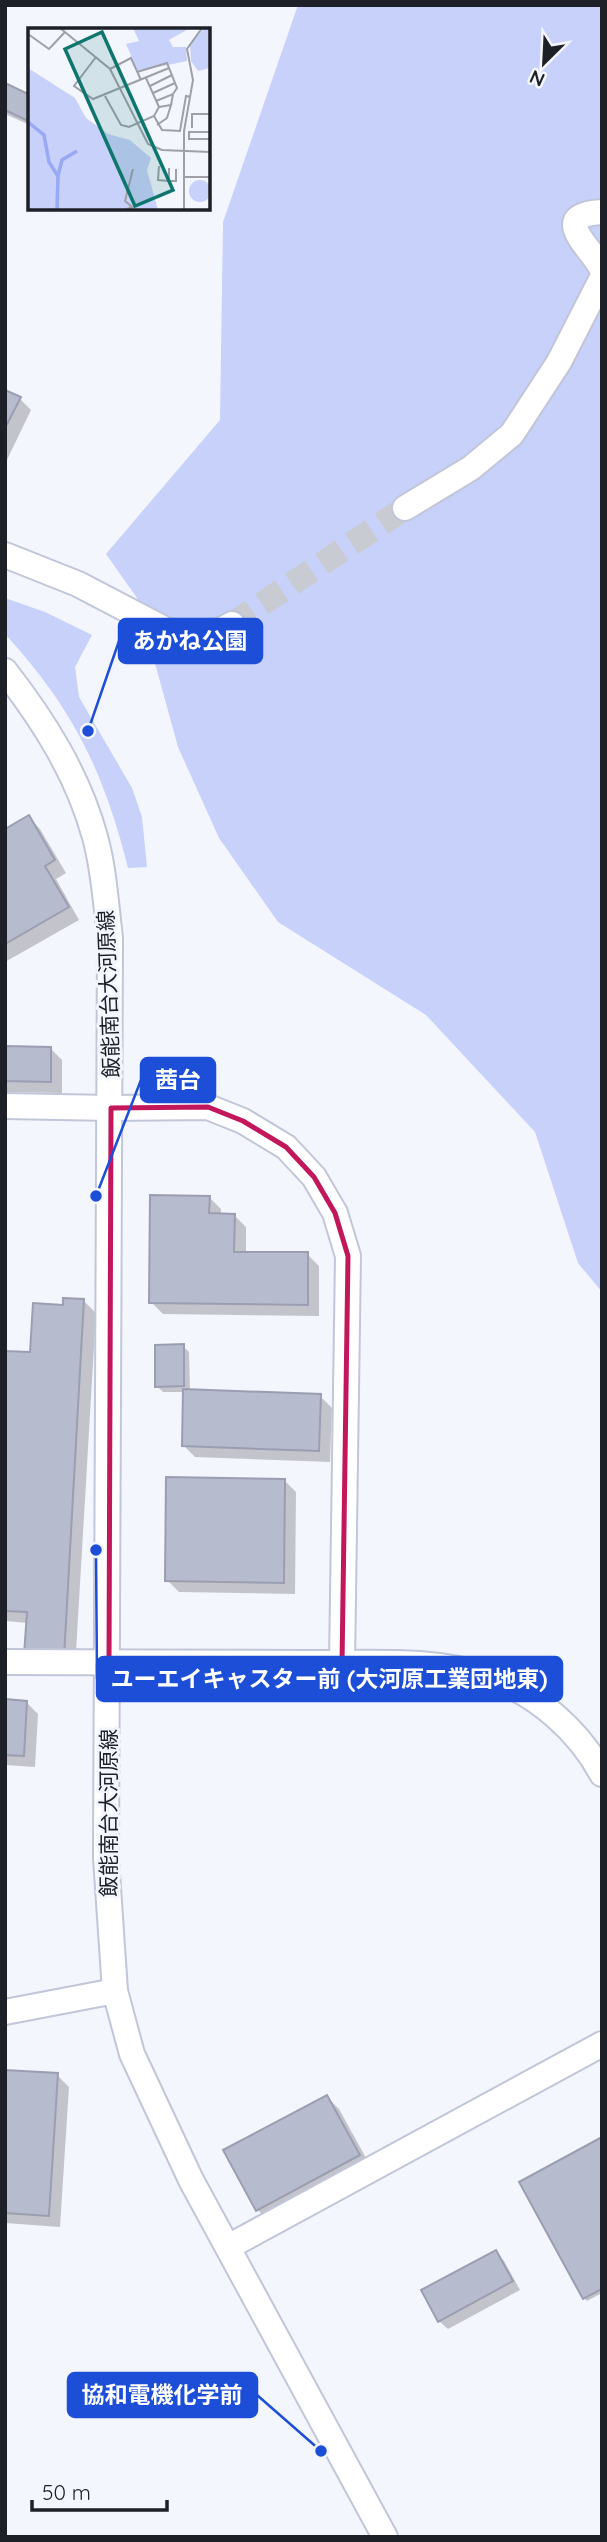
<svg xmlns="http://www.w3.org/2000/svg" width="607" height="2542" viewBox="0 0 607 2542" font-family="Quicksand,'Noto Sans JP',sans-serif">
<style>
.green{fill:#c7d1f9}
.shadow{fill:#0003}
.building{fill:#b7bbce;stroke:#9a9eb0;stroke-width:2}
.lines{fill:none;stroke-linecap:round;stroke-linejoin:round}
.minor-tunnel{stroke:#c9cbd3;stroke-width:24;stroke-dasharray:24 12;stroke-linecap:butt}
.minor-casing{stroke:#c1c6d9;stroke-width:28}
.minor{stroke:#fff;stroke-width:24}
.marked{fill:none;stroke:#c2185b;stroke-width:5;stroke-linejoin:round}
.labels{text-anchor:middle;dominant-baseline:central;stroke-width:6;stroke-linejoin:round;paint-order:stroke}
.street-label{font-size:21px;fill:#1e2027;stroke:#f4f6fe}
.inset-river{fill:none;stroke:#99a9f3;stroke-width:3.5}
.inset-road{fill:none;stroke:#9ea0a8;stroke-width:2}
.view{fill:#0f766e;fill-opacity:0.15;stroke:#0f766e;stroke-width:3.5}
.inset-edge{fill:none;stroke:#1e2027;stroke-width:3.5}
.leader{fill:none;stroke:#1d4ed8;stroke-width:2.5}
.callout-dot{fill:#1d4ed8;stroke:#f4f6fe;stroke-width:2.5}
.callout{fill:#1d4ed8;stroke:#1d4ed8;stroke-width:2.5}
.callout-label{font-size:23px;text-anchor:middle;font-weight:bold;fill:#fff}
</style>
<rect width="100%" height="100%" fill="#f4f6fe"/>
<!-- green -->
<g class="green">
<path d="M298 5H602V1292L578 1263 535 1132 426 1015 278 922 219 838 178 747 137 598 106 554 220 420 223 222Z"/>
<path d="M5 598 45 612 92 635 75 667 79 697 132 788 142 817 147 867 128 868C104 772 73 708 5 634Z"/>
</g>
<!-- shadow -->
<g class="shadow">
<path d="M5 85 30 97V125L5 114Z"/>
<path d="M5 392 19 398 31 410 5 464Z"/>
<path d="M28 817 40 829 66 873 56 879 79 920 5 962V831Z"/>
<path d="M5 1048H50L62 1060V1093L5 1092Z"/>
<path d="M209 1197 221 1209V1215H234L246 1227V1253L307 1254 319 1266V1316L163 1314 151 1302Z"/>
<path d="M84 1301 96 1313 75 1669 28 1623 5 1621V1352L32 1354 65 1306Z"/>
<path d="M183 1346 189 1352 190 1391 320 1396 332 1408 330 1462 195 1457 183 1445 185 1392H163L157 1386Z"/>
<path d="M284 1480 296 1492 295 1594 179 1592 167 1580Z"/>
<path d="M5 1701 26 1702 38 1714 35 1767 5 1765Z"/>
<path d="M5 2072 57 2075 69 2087 60 2227 5 2223Z"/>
<path d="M327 2097 339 2109 371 2167 269 2222 258 2210Z"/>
<path d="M602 2139V2293L587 2301 584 2298Z"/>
<path d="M495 2252 504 2261 520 2290 448 2329 439 2321Z"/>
</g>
<!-- building -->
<g class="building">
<path d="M5 83 30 95V122L5 110Z"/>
<path d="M5 390 21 397 5 428Z"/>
<path d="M29 815 55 860 45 866 69 907 5 944V829Z"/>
<path d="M5 1046 51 1047V1082L5 1081Z"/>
<path d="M150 1195 210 1196 209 1213 235 1214 234 1252H308V1305L149 1303Z"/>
<path d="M63 1298 84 1299 64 1658 24 1655 27 1612 5 1611V1351L30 1352 33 1303 63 1305Z"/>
<path d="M184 1344V1386L155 1387V1345Z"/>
<path d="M183 1389 321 1394 319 1451 182 1446Z"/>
<path d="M166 1477 285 1479 284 1583 165 1581Z"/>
<path d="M5 1699 27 1701 24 1756 5 1755Z"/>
<path d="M5 2070 58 2073 49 2216 5 2213Z"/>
<path d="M327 2095 360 2155 256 2211 223 2150Z"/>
<path d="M602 2137V2289L583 2299 519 2182Z"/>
<path d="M496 2250 513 2281 438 2322 421 2290Z"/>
</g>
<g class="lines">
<!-- minor-tunnel -->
<path class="minor-tunnel" d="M232 624 405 508"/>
<!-- minor casing -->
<g class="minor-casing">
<g id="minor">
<path d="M602 212C545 215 595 250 602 270"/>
<path d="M405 508 471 468 512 434 559 362 602 278"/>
<path d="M5 555 78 584 166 630 196 636 215 633 232 624"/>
<path d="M5 671C44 721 78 775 95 837 104 869 106 905 110 938L106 1858 115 1991 132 2054 191 2180 385 2537"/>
<path d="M5 1106 111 1108 208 1107 243 1121 286 1147 314 1177 335 1213 348 1256 342 1664"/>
<path d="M5 1662C104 1662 203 1663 302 1663 364 1664 433 1657 492 1678 538 1695 579 1731 602 1774"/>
<path d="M5 2012 115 1991"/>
<path d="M228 2247 602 2044"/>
</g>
</g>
<!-- minor -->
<use href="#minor" class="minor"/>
</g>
<!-- marked area -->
<path class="marked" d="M208 1107 243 1121 286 1147 314 1177 335 1213 348 1256 342 1664 109 1662 111 1108Z"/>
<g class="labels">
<!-- street labels -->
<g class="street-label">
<text transform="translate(108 994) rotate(-92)">飯能南台大河原線</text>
<text transform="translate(108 1813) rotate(-90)">飯能南台大河原線</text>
</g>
</g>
<!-- overview -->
<g transform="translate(28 28)">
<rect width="182" height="182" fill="#f4f6fe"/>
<path d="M105 0H162L141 12 145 19H158L159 33 110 43 98 16 111 13ZM176 0H182V40L170 43 163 33 162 16ZM0 40 47 70 58 90 80 106 102 112 123 130 119 142 130 182H0ZM161 163a11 11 0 1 1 22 0a11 11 0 1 1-22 0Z" fill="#c7d1f9"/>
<path class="inset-river" d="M0 94 16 107 21 134 30 148 29 182M30 148 34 132 49 123"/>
<path class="inset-road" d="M32 0 82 41 120 116 134 122 182 124M0 6 21 21 37 4M68 29 46 58 65 71 141 40M82 41 103 30 113 52M109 44 139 35 149 60 145 66M122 58 144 47M125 65 147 55M77 68 93 97 101 99 126 88 131 79 118 50M128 73 145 66 143 77M126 88 134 102 152 103 158 68 163 69M129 97 139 90 143 77 131 79M164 100V86H182M182 104H161V111H182M131 138 130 152 141 153M141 140V153H148V141M157 149H182M97 182 104 179 97 173 105 141M156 182V103L165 52 159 21 174 0"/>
<path class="view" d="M74 4 145 162 107 178 37 21Z"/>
<rect width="182" height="182" class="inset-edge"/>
</g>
<!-- callouts -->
<path class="leader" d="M88 731L119 641M96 1196L141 1080M96 1550L97 1679M321 2451L257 2395"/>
<g class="callout-dot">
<circle cx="88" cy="731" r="7"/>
<circle cx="96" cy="1196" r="7"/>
<circle cx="96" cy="1550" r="7"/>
<circle cx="321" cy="2451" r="7"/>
</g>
<g class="callout">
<rect x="119" y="619" width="143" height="44" rx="7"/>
<rect x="141" y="1058" width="74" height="44" rx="7"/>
<rect x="97" y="1657" width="465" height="44" rx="7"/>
<rect x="68" y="2373" width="189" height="44" rx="7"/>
</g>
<g class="callout-label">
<text x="190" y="649">あかね公園</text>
<text x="178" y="1088">茜台</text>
<text x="329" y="1687">ユーエイキャスター前 (大河原工業団地東)</text>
<text x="162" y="2403">協和電機化学前</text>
</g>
<!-- border -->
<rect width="607" height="2542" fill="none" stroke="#1e2027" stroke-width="14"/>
<!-- north arrow -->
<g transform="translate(544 63) rotate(204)" stroke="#f4f6fe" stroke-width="5" paint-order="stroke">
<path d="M0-5L12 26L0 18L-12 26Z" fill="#1e2027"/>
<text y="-10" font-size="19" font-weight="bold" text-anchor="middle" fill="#1e2027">N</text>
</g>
<!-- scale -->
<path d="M32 2500v10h135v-10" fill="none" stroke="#1e2027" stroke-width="3.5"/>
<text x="42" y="2500" font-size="21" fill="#1e2027" stroke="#f4f6fe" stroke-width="5" paint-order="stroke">50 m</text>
</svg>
